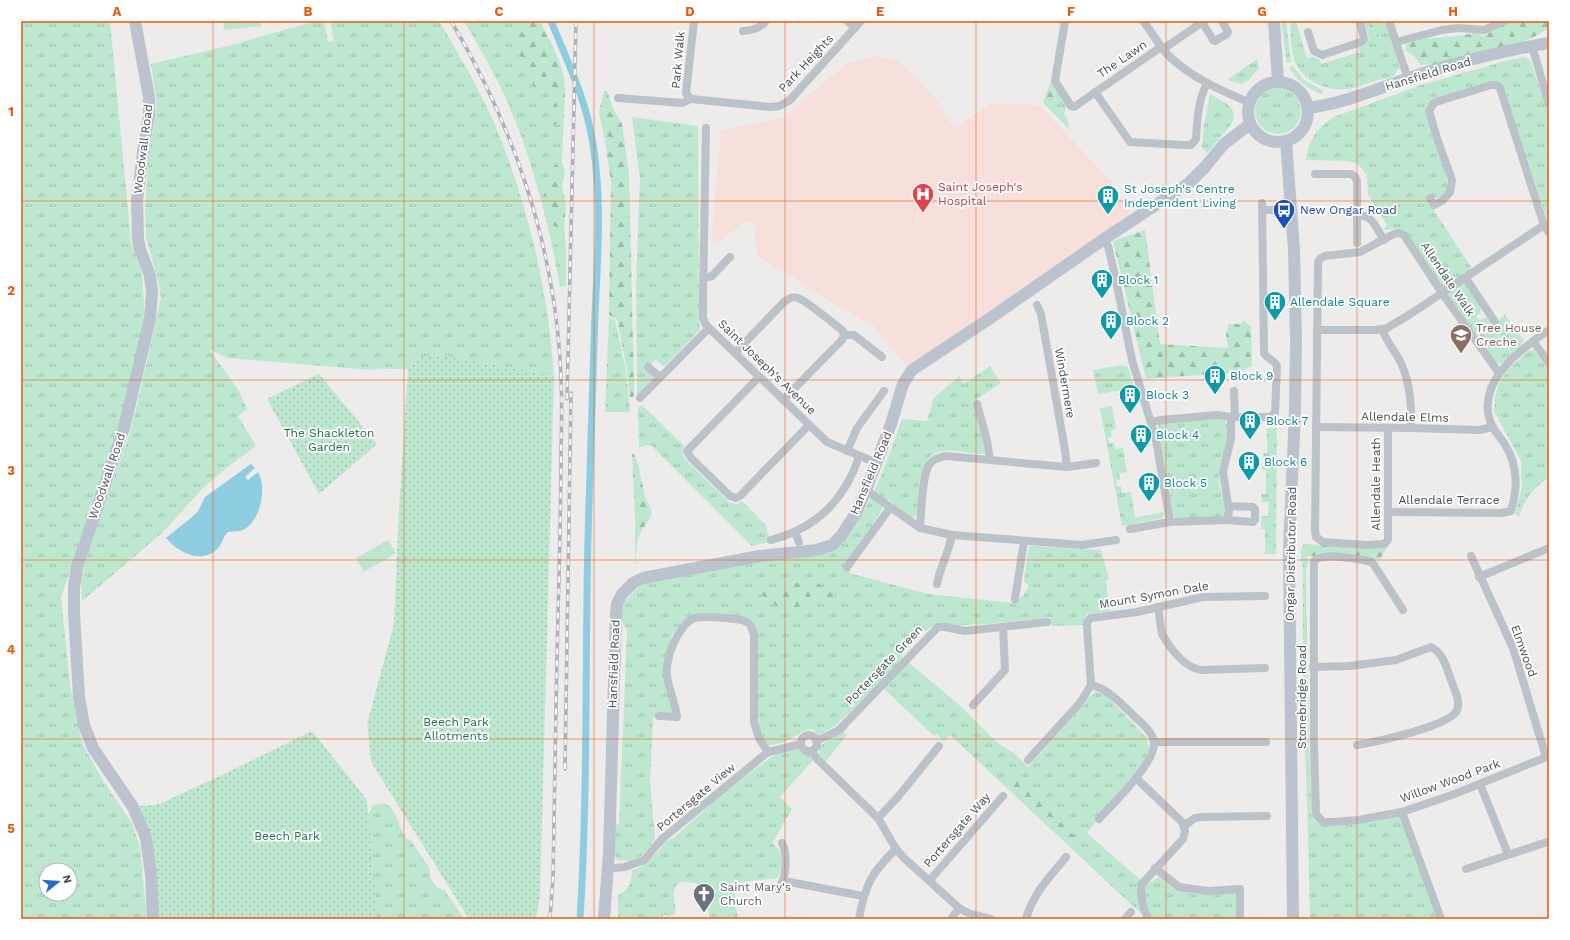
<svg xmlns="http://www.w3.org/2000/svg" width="1570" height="940" viewBox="0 0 1570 940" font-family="'Work Sans',sans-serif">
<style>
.medical{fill:#f7e0dc}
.grass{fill:url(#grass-tufts);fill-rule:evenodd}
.forest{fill:url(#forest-firs)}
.park{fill:url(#park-dots)}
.pitch{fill:#bde8cf}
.water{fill:#8ecde1}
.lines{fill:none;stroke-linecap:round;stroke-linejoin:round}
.canal{stroke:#8ecde1;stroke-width:7}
.street{stroke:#bbc2c9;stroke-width:8}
.secondary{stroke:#bbc3ce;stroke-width:12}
.rail-casing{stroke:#aeb1b5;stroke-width:3.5}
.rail{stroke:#fff;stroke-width:2;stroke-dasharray:6;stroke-linecap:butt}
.grid{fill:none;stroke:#e8590c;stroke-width:1;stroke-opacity:0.55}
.labels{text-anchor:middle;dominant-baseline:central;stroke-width:3.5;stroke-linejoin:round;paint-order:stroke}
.street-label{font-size:12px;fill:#464e56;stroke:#fff}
.health-label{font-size:12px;fill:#be3a42;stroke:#fff;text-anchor:start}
.culture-label{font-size:12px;fill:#0d838f;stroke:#fff;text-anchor:start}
.transit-label{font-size:12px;fill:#164399;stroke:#fff;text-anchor:start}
.education-label{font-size:12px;fill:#785e54;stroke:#fff;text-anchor:start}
.park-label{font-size:12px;fill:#206f4a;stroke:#fff}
.worship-label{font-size:12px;fill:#5b616d;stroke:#fff;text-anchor:start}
.neatline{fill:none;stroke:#e8590c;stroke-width:1.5}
.grid-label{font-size:13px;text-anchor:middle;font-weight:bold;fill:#e8590c}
</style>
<defs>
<pattern id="grass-tufts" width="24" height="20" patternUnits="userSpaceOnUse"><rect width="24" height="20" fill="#bde8cf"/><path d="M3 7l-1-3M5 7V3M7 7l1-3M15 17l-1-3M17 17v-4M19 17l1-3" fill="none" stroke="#9bbeab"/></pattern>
<pattern id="forest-firs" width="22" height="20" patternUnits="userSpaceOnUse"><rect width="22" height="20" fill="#bde8cf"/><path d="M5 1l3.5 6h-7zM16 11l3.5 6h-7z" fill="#9bbeab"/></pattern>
<pattern id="park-dots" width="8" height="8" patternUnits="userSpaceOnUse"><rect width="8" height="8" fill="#bde8cf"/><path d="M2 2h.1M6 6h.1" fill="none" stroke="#9bbeab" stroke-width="1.8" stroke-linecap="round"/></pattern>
</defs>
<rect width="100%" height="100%" fill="#eeebeb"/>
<!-- medical -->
<path class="medical" d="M877 56 899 62 911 72 936 99 954 128 990 104 1038 105 1107 176 1129 210 1132 217 908 368 872 324 854 315 809 289 790 275 758 257 755 237 756 227 750 222 744 223 715 244 711 243 721 131 787 116 804 99 848 63Z"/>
<!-- grass -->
<g class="grass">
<path d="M21 21H110L131 241 142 273 145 321 117 439 61 597 70 685 82 743 102 779 132 823 140 847 147 919H21ZM46 870H70V894H46Z"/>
<path d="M316 21H324L328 42 334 41 330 21H439C463 61 487 102 503 145 531 218 549 298 554 376L435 354 414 359 408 369C395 370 383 367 371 370L227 358 209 349 239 391 247 409 238 416 256 446 229 466 203 488 162 533 82 601 81 577 86 556 129 436 138 401 161 298 159 285 146 237 145 211 148 159 156 110V96L151 64 228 46Z"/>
<path d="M464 21H516L538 81 565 87 561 183 566 249V286L560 287C551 235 538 183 520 133 506 94 485 57 464 21Z"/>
<path d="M1281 21H1286L1291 62 1287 63Z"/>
<path d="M1290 21H1296L1307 58 1311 57 1319 59 1321 64 1360 52 1358 46 1369 39 1364 21H1386L1400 69H1398C1392 82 1385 77 1375 81 1366 84 1355 89 1345 89 1326 91 1304 81 1296 64 1290 51 1291 34 1290 21Z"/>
<path d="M1523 57 1529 59 1531 63 1549 114V225L1503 86 1497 83 1430 103 1448 185V189L1439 198H1426L1471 267 1464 282 1481 306 1480 313 1476 316 1480 320 1484 318H1488L1493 325 1505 315 1524 341 1502 363 1495 364 1485 349 1487 347 1477 332 1475 333 1429 267 1399 229 1385 230 1384 228 1387 225 1368 195 1367 175 1358 164 1348 161 1306 160C1309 139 1317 128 1334 117L1421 85 1502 62Z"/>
<path d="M1257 59 1259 68 1249 80 1241 84 1227 80Z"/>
<path d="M1293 66 1304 80 1323 90 1322 94C1307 89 1297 80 1289 67Z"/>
<path d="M1055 86 1068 105 1065 109V113L1055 106 1054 97Z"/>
<circle cx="1278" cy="111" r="23"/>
<path d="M1210 94C1223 102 1241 107 1231 125L1207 153 1202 147 1204 125Z"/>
<path d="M632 117 698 126 699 317 700 327 699 331 667 364 663 366 656 360 647 368 654 377 653 381 637 397 636 284 640 180Z"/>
<path d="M609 317 615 320 626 370 630 412H605Z"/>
<path d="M1534 350 1549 370V477C1533 489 1525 497 1519 517L1515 514 1522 487 1521 461 1494 411 1495 397 1499 383 1509 368 1528 351Z"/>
<path d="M1122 365 1128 367 1133 384 1129 389 1098 394 1093 370Z"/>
<path d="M990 366 1001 383 974 401C980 418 986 436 984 454 971 454 957 450 944 451 917 452 919 494 917 513L914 518H910L888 499 860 546 849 573 928 594 1013 603 1023 596 1029 586 1024 581 1029 546 1101 550 1109 579 1106 580V583L1110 611 1087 614 1083 625 1051 626V617C1022 621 994 624 965 625 957 626 941 622 935 625 922 631 911 645 901 656L958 704 998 743 1015 754 1028 767 1085 704 1089 697 1095 692 1105 694 1147 738 1149 748 1146 759 1087 833 1146 885 1159 877 1176 890 1196 894 1235 892 1238 898 1239 919H1147L950 735 944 741 937 734 934 736 879 684 835 726 819 735 812 729C801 730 794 739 784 742 779 744 773 744 768 745L760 732 757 701V638L747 618 686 621 672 635 665 668 666 690 672 705 671 715 653 717 650 781 655 839 648 849 641 856 630 861 618 860 614 855V821L619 826 627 630C610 611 634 586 653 580 666 576 681 574 695 572 739 564 783 558 828 553 867 526 886 462 902 419L927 421 934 398 959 376 964 384Z"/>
<path d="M642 405 684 446 682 451 684 459H685L730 503 738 504 742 501 766 525 770 542 752 546 651 445H647L639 448 638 408Z"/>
<path d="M1112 406 1116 428 1111 430 1112 436 1108 438 1109 443H1114L1115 449 1123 448 1127 472 1119 473 1120 480H1116L1117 487 1121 486 1122 493 1131 492 1135 518 1164 512 1163 518 1122 526 1100 408Z"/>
<path d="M1218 419H1224C1234 432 1221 459 1219 474 1218 488 1225 500 1225 514L1222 518 1183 519 1174 517 1172 514 1158 426 1160 423Z"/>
<path d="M1277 420 1276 554H1265V529H1261V516H1268L1269 502H1262L1261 494H1266V470H1262V466H1266L1267 460 1263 459V453H1267V428H1277Z"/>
<path d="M1304 544H1307L1308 564 1306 572 1309 740 1312 815 1318 823 1325 825 1402 816 1441 919H1310C1308 800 1301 682 1303 563L1301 562V549Z"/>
<path d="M845 726 848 728 844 732 847 735 825 762 819 754V748C826 739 837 734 845 726Z"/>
<path d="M796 749 806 753 814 759 780 797 792 809 772 843C786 857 783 859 778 878L750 881 733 885 738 919H711L707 906 710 902C709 897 699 888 696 883L679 882C670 893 675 899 676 912L671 916 664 915 660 919H618V895C629 891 632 881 632 870L637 869 643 865 659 851 664 842 675 837 723 793 778 752Z"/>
<path d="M384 803 391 807 399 822V826L407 839 411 841 429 867 431 879 435 886 445 891 464 919H376L368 815 373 805Z"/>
</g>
<!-- forest -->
<g class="forest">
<path d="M516 21H540C550 41 564 64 565 88 565 100 564 113 563 125L552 124 549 114 556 102 547 85H541L536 97 530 66 520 56 517 48 511 41 516 30Z"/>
<path d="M1369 21H1380L1378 38 1372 34Z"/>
<path d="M1512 21H1549V28C1542 32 1535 37 1527 40 1500 50 1449 65 1421 65L1414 56 1406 51V44C1427 35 1452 39 1474 33L1483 36Z"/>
<path d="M1053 75C1055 86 1053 95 1055 105 1065 112 1068 117 1069 129L1043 103Z"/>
<path d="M604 91H607L613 108 622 124 629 174 634 386V396L630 398 627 370 617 319 609 315 611 182 605 141 599 112Z"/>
<path d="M560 161 565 169 562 186 566 205 562 252C554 244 555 238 557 227L549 222 546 212 551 202 544 195 551 180 549 171Z"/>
<path d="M1145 230 1160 344 1228 348 1226 334 1229 324H1241L1243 320 1251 326 1252 366 1241 371 1227 373 1146 379 1113 241Z"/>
<path d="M632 454H634C641 468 641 484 646 499 648 505 653 509 651 516 650 521 642 528 640 534 635 544 636 563 635 574V517Z"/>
<path d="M1307 544C1335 546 1362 549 1389 545L1380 559 1307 556Z"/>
<path d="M813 580 836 596 783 611 757 591Z"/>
<path d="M1011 779 1029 787 1042 803 1077 839 1072 846 1007 784Z"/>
</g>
<!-- park -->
<g class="park">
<path d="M435 354 554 376 540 895 536 919H469L371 762 367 724 394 624 399 510 408 369 414 359Z"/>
<path d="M319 374 377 444 319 494 267 399Z"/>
<path d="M312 731 367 800 377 919H155L136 806 157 805 220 776Z"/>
</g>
<!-- pitch -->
<g class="pitch">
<path d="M223 21H261V26L224 30Z"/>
<path d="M388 540 396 553 364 572 356 558Z"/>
</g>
<!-- water -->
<path class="water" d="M251 464 255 468 245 477 248 480 258 472C267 487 261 518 246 528 241 532 234 531 228 532 223 536 223 543 218 548 203 565 178 553 166 538L192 517 198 511 205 497Z"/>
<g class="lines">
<!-- canal -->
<path class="canal" d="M551 21C565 56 582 91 590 128 603 188 598 252 595 314 592 388 590 462 588 537 585 664 588 792 580 919"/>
<!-- street -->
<g class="street">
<path d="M847 21 855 28"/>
<path d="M1065 21 1055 81 1071 106 1074 107 1158 49 1166 47 1204 21"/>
<path d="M1143 21C1152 32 1159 46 1169 56 1192 78 1220 90 1248 102"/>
<path d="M1389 21 1408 79"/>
<path d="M1202 22 1213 40 1215 41 1227 34 1228 32 1222 21"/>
<path d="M743 31C753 30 759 29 766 21"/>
<path d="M1308 32 1314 51 1322 55 1361 42 1364 39 1360 21"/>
<path d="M1396 42 1442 30 1458 28 1484 30 1505 21"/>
<path d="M1532 46 1549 104"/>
<path d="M1095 92 1130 142 1184 145H1191L1196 139C1197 119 1198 101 1207 83"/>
<path d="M618 98 682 103 691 99"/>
<path d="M691 99 770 107 779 106 789 101 861 21"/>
<path d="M691 99 686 93 694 21"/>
<path d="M706 128 703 296V318L706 325 827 442 877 463"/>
<path d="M1315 174H1351L1355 177 1357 181V243"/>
<path d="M1430 198 1434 205 1442 201 1450 192 1452 180 1437 138 1429 111 1433 104 1436 102 1491 85H1496L1500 88 1544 225 1549 233"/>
<path d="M1263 210H1277"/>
<path d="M1357 215C1373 215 1376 228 1384 240"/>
<path d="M1104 239 1108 246 1115 276 1132 360 1156 440 1170 522"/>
<path d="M1465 277 1495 322"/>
<path d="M704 278 712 276 730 257"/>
<path d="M1037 305 1041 314 1065 450 1067 467"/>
<path d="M1382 329C1386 340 1393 349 1399 359 1410 380 1412 404 1411 428"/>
<path d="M1317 330H1376L1387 328 1412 313 1544 225"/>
<path d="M844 335H854L882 357"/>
<path d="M1533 341 1549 363"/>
<path d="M735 353 784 302C788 299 792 296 798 298 807 301 834 324 843 331L844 335"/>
<path d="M648 367 660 377"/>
<path d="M759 377 687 451 691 458 730 496 736 498 740 496 809 425"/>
<path d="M1234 391 1235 417"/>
<path d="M640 398 709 328"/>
<path d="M783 400 842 340 844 335"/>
<path d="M977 404 987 440 990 460"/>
<path d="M1152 422 1161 420 1217 415 1231 417H1270L1275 413 1277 366C1275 360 1267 359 1264 353L1262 203"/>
<path d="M1316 427 1411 428 1479 430 1493 427"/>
<path d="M1388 429V540L1384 544 1367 545 1323 542 1316 537 1315 531 1318 262 1321 258 1325 256 1360 252 1392 235 1398 233 1404 235 1442 293 1499 373"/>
<path d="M847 451 857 428 884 391"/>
<path d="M866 490 920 528 952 535 1082 545 1116 540"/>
<path d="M1388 512 1502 513 1511 511C1518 488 1518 464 1504 443 1500 437 1495 432 1492 426 1473 384 1519 350 1549 330"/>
<path d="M1227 520 1253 522 1255 520V509L1253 507 1229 506"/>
<path d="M920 528C921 514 922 476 929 465 933 459 938 458 945 456L1067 467 1096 463"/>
<path d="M1130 529 1170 522 1227 520 1229 511 1223 472 1231 438V417"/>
<path d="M795 532 799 542"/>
<path d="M771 540C816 528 844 501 859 457"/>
<path d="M1471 556 1513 648 1546 757"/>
<path d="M847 567 890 508"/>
<path d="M1479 577 1549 548"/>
<path d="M937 584C940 567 949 552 952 535"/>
<path d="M1015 599 1024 541"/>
<path d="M1158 607 1162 634 1165 639C1173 652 1186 668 1202 670L1265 668"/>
<path d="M1403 610 1372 562C1360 559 1323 552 1314 561V745L1316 814 1323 822H1332L1358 820 1402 812 1452 795 1549 756"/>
<path d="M1313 667 1350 666 1396 660 1431 647C1444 654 1446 667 1451 680 1454 689 1461 701 1457 710 1451 726 1375 742 1357 745"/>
<path d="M1091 685C1108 689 1117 700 1130 712 1138 721 1153 730 1154 743 1156 762 1112 805 1099 819"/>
<path d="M973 705 1005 670 1003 627"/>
<path d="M659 716 677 717C675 698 663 680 668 661 670 648 682 622 695 618 703 616 740 618 747 622 752 625 752 630 754 635V722L759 738 768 752"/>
<circle cx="809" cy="743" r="8"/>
<path d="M816 741 839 730 938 627H945L965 631 1047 622"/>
<path d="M1154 742H1266"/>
<path d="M812 751 817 759 878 818 896 849 904 858 959 908 968 913 991 919"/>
<path d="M1028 760 1080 703 1091 685 1087 626V622L1091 618 1137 612 1203 597 1265 596"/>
<path d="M1136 778 1182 822 1185 831 1183 839 1141 885C1140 896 1143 910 1149 919"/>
<path d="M1480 784 1508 854"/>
<path d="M1402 812 1441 919"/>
<path d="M878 818 897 798 939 746"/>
<path d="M1184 826 1195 818 1202 817 1267 816"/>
<path d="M608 866 614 868 625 867 644 860 662 839 768 752 801 744"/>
<path d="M1155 868 1179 887 1208 891 1240 889V919"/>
<path d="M1466 869 1547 842"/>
<path d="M930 880 1003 796"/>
<path d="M784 881 863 896"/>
<path d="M776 890C787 883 788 854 782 843"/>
<path d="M859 919C865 885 871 873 896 849"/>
<path d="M951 919 959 908"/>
<path d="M1026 919C1033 893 1050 877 1066 857"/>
<path d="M1125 919 1131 912"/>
</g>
<!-- secondary -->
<g class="secondary">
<path d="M135 21 149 97V115L144 144 137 200 138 239 140 249 150 276 152 292 150 319 124 428 77 567 74 587V613L79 697 84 725 93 748 133 807 146 838 151 875 153 919"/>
<path d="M1274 21 1278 81"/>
<circle cx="1278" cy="112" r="30"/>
<path d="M1308 108C1351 102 1386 85 1427 72 1467 60 1508 50 1549 43"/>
<path d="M1286 141 1294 250 1296 341 1295 411 1289 549 1293 919"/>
<path d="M604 919 609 852 616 614 617 604 622 594 633 583 643 578 760 556 817 550 832 545 841 536 856 513 866 490 891 424 903 384 912 370 989 319 1104 239 1189 183 1205 167 1224 144 1250 124"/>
</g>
<!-- rail casing -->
<g class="rail-casing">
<g id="rail">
<path d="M451 21C512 123 552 239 560 358 562 389 562 419 561 450 561 493 560 536 559 578 556 678 555 778 553 878L550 919"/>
<path d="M567 399 576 21"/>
<path d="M565 769 571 393"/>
</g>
</g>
<!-- rail -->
<use href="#rail" class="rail"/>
</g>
<!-- grid -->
<path class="grid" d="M213 21V919M404 21V919M594 21V919M785 21V919M976 21V919M1166 21V919M1357 21V919M21 201H1549M21 380H1549M21 560H1549M21 739H1549"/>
<!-- icons -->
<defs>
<g id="hospital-pin" transform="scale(1.15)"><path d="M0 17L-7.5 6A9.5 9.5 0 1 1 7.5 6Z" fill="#e0444e" stroke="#fff"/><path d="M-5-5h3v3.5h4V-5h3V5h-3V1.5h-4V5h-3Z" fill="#fff"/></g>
<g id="building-pin" transform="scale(1.15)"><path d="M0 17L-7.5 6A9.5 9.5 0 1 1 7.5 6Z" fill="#0f9aa8" stroke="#fff"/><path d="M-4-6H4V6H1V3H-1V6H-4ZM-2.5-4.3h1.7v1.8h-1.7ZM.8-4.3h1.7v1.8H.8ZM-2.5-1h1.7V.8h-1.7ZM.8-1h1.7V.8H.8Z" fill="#fff"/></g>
<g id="bus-pin" transform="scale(1.15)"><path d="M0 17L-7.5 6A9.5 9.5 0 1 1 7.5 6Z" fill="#1a4fb4" stroke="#fff"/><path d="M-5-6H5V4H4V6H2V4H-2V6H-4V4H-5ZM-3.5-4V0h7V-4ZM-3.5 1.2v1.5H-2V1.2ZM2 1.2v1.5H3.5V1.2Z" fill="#fff"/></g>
<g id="school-pin" transform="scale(1.15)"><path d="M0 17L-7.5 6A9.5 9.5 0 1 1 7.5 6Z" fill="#8d6e63" stroke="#fff"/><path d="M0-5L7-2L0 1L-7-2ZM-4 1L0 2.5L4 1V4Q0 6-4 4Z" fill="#fff"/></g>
<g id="church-pin" transform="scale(1.15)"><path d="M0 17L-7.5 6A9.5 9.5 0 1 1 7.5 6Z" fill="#6b7280" stroke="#fff"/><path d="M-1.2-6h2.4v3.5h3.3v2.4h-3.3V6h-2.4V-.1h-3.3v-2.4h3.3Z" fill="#fff"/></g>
</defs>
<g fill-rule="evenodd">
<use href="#hospital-pin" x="923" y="194"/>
<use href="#building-pin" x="1108" y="196"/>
<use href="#bus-pin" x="1284" y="210"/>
<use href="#building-pin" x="1102" y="280"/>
<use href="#building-pin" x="1275" y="302"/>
<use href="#building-pin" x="1111" y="321"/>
<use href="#school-pin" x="1461" y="335"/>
<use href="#building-pin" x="1215" y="376"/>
<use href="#building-pin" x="1130" y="395"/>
<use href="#building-pin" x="1250" y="421"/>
<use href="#building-pin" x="1141" y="435"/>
<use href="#building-pin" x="1249" y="462"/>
<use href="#building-pin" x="1149" y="483"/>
<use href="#church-pin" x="704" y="894"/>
</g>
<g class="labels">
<!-- street labels -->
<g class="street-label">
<text transform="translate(1122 59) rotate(-34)">The Lawn</text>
<text transform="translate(678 60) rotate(-85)">Park Walk</text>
<text transform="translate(806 63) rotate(-47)">Park Heights</text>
<text transform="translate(1428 74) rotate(-17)">Hansfield Road</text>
<text transform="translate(143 149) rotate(-83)">Woodwall Road</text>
<text transform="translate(1448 279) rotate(56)">Allendale Walk</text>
<text transform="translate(767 367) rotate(44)">Saint Joseph's Avenue</text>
<text transform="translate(1065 383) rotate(80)">Windermere</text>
<text transform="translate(1405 417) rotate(1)">Allendale Elms</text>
<text transform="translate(871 473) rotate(-67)">Hansfield Road</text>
<text transform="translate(107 476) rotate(-71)">Woodwall Road</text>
<text transform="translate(1376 484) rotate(-90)">Allendale Heath</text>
<text x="1449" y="500">Allendale Terrace</text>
<text transform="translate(1291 554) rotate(-89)">Ongar Distributor Road</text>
<text transform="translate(1154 595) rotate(-10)">Mount Symon Dale</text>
<text transform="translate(1524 651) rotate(70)">Elmwood</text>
<text transform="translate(614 664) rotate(-88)">Hansfield Road</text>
<text transform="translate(884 665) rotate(-46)">Portersgate Green</text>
<text transform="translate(1302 697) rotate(-90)">Stonebridge Road</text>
<text transform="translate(1450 781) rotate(-20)">Willow Wood Park</text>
<text transform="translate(696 797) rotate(-40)">Portersgate View</text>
<text transform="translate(957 830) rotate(-49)">Portersgate Way</text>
</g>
<!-- health labels -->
<g class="health-label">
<text x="938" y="187">Saint Joseph's<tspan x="938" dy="14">Hospital</tspan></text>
</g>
<!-- culture labels -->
<g class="culture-label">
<text x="1124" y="189">St Joseph's Centre<tspan x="1124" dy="14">Independent Living</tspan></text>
<text x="1118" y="280">Block 1</text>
<text x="1290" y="302">Allendale Square</text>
<text x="1126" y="321">Block 2</text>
<text x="1230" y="376">Block 9</text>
<text x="1146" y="395">Block 3</text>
<text x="1266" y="421">Block 7</text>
<text x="1156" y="435">Block 4</text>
<text x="1264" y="462">Block 6</text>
<text x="1164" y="483">Block 5</text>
</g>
<!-- transit labels -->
<g class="transit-label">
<text x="1300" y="210">New Ongar Road</text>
</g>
<!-- education labels -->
<g class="education-label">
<text x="1476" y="328">Tree House<tspan x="1476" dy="14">Creche</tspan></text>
</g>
<!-- park labels -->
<g class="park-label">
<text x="329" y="433">The Shackleton<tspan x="329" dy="14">Garden</tspan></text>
<text x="456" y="722">Beech Park<tspan x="456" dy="14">Allotments</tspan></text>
<text x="287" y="836">Beech Park</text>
</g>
<!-- worship labels -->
<g class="worship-label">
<text x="720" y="887">Saint Mary's<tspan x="720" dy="14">Church</tspan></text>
</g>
</g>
<!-- border -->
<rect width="1570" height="940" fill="none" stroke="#ffffff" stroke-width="44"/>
<!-- north arrow -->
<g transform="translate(58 882) rotate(73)"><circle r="19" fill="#ffffff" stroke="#b5b8bb"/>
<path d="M0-3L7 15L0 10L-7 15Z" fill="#2b6bc8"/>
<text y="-6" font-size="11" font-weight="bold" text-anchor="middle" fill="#464e56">N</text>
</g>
<rect x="22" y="22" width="1526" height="896" class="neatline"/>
<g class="grid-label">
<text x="117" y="16">A</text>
<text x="308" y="16">B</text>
<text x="499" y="16">C</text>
<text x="690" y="16">D</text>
<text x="880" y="16">E</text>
<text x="1071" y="16">F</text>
<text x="1262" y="16">G</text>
<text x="1453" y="16">H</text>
<text x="11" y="116">1</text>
<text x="11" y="295">2</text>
<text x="11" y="475">3</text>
<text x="11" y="654">4</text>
<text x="11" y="833">5</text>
</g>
</svg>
